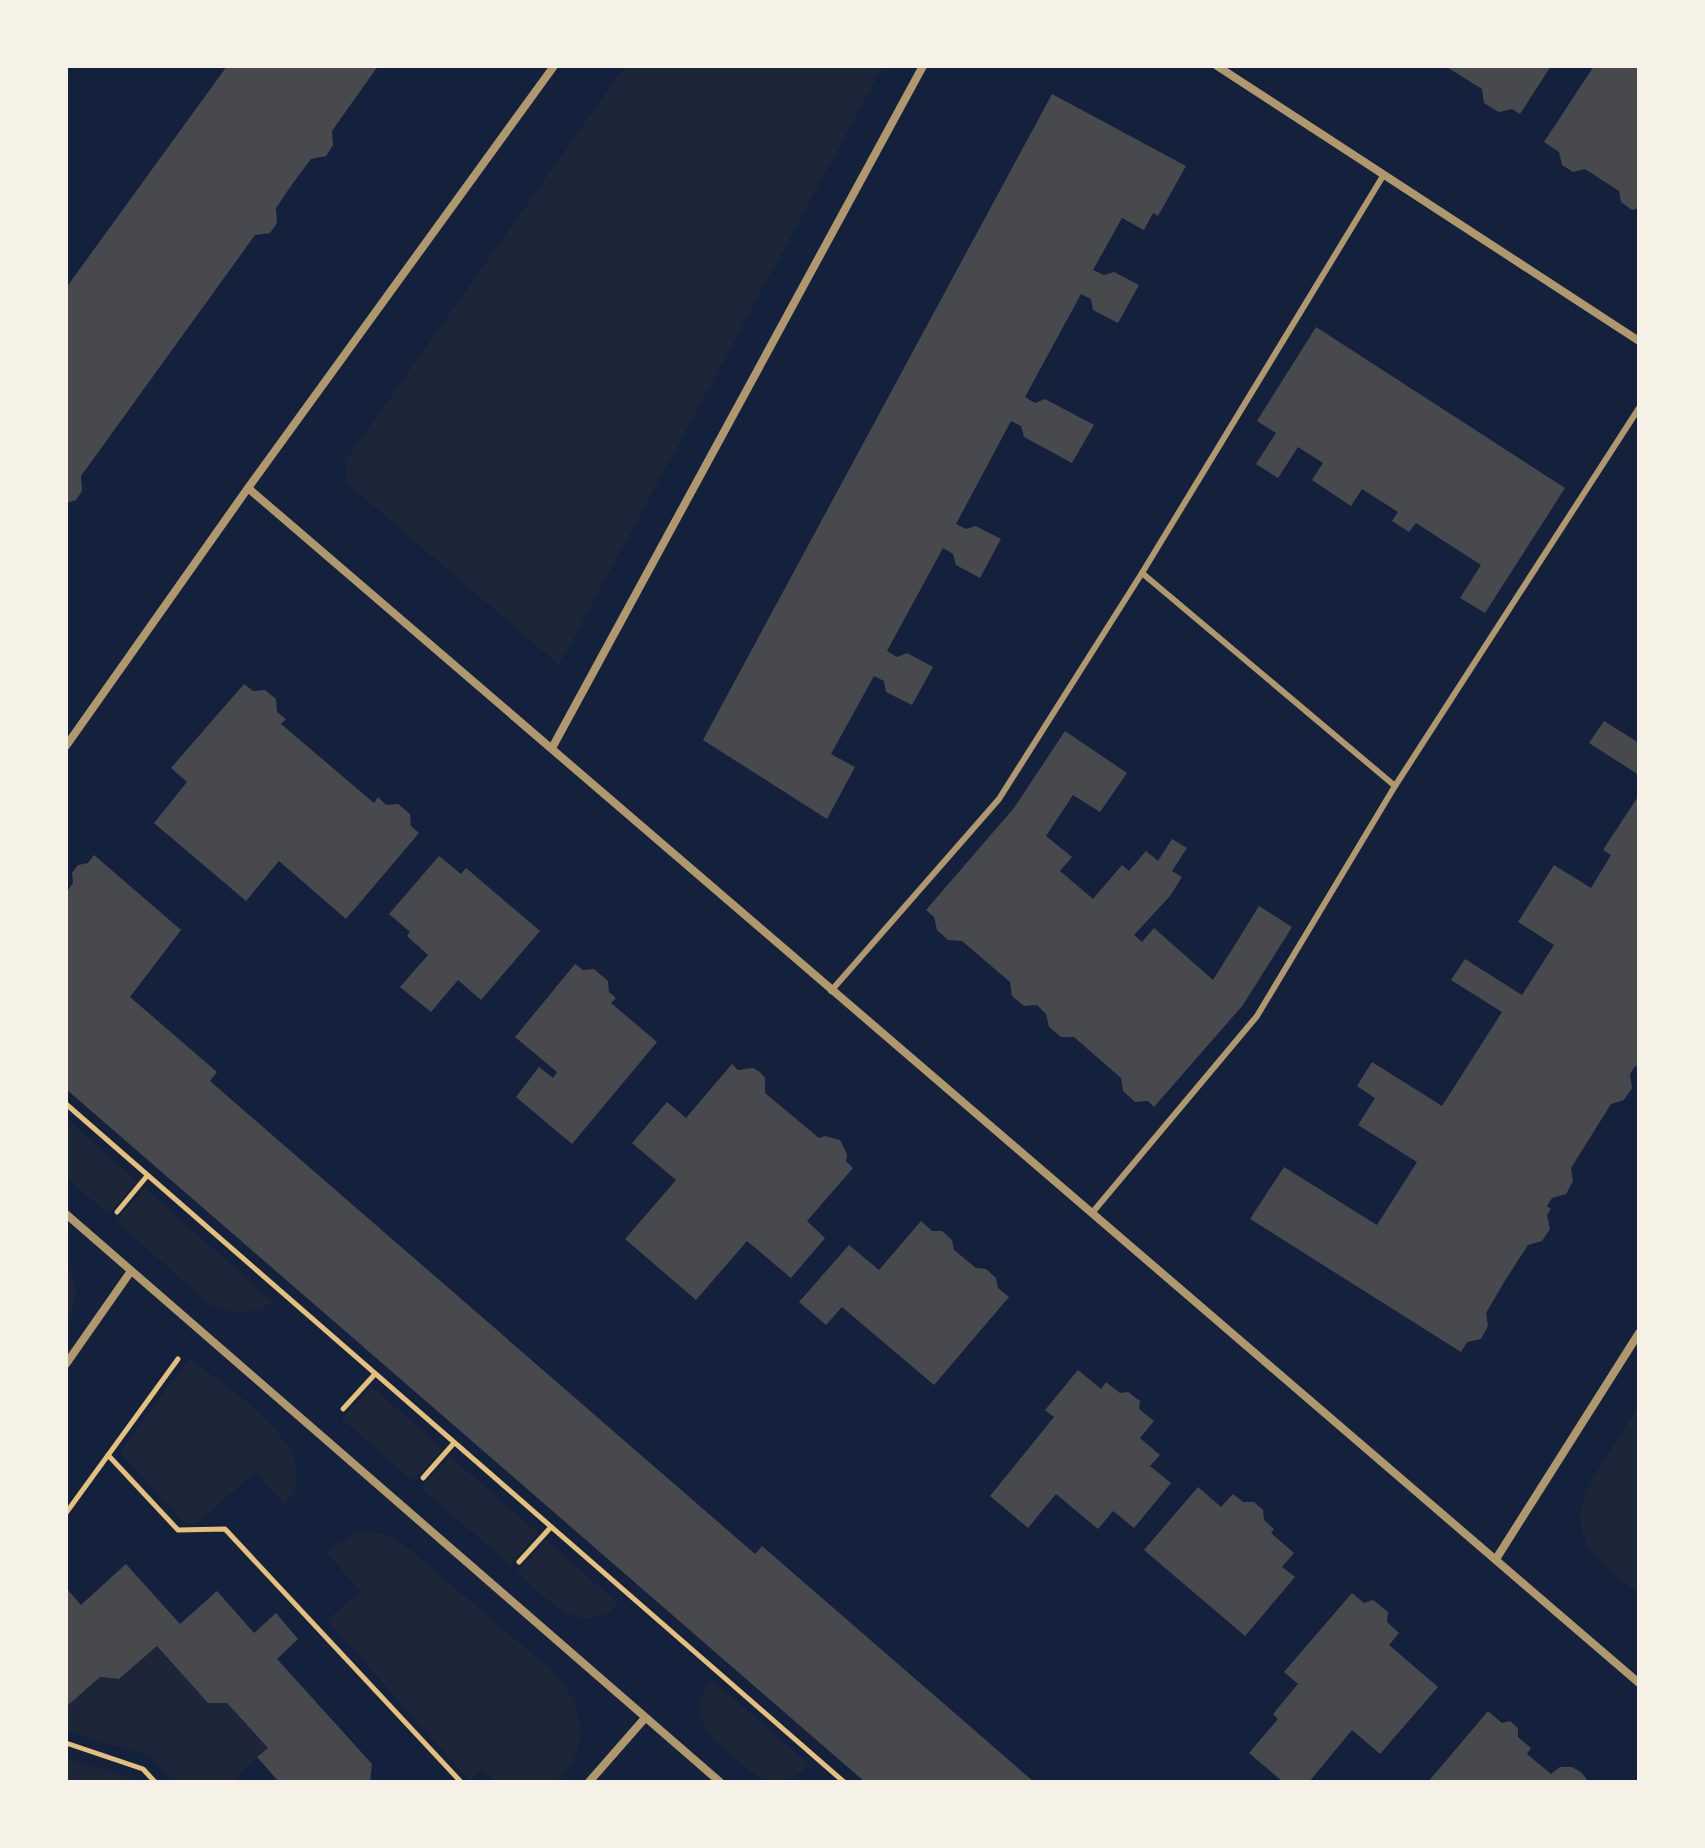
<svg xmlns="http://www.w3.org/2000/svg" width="1705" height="1848" viewBox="0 0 1705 1848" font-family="Roboto,sans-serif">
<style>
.green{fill:#1d2539}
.building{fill:#48494c}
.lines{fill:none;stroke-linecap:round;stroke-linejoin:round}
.path{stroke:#e5c07b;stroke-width:5}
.service{stroke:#b1986c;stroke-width:6}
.minor{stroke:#b1986c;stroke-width:8}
</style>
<rect width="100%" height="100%" fill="#14213d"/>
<!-- green -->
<g class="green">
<path d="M625 66H883L559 665 348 484 346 460Z"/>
<path d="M66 1118 137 1182 108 1214 66 1177Z"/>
<path d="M145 1188 273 1302C251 1316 231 1316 208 1303L116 1221Z"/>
<path d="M66 1264C81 1284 76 1304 66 1324Z"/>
<path d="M189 1358C227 1388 331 1449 285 1505L255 1472 197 1523H184L120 1452Z"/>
<path d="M371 1386 443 1449 413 1481 342 1419Z"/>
<path d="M1639 1406V1594C1625 1582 1608 1571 1596 1557 1584 1542 1577 1523 1582 1504 1587 1481 1625 1429 1639 1406Z"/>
<path d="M450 1456 538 1533 510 1565 421 1488Z"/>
<path d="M371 1532 386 1534 408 1548 551 1670C583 1700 593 1749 558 1780L496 1782 482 1770 470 1781 327 1620 360 1591 326 1552 356 1533Z"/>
<path d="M546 1540 619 1604C579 1640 548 1599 517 1572Z"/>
<path d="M157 1646 208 1703H227L268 1748 238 1774V1782H173L150 1756 66 1731V1707L100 1677 120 1679Z"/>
<path d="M711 1679 810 1765C777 1795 757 1778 729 1753 703 1730 688 1713 711 1679Z"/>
<path d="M66 1758 137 1780 139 1782H66Z"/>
</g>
<!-- building -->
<g class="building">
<path d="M227 66H378L332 131 333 145 326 156 311 159 293 183 276 208 277 223 270 233 255 235 81 476 82 491 76 500 66 503V288Z"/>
<path d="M1445 66H1551L1520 114 1512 109 1499 112 1484 103 1482 89Z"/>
<path d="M1594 66 1639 68V208L1632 210 1621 202 1619 191 1585 169 1573 172 1562 165 1559 152 1544 142Z"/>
<path d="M1052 94 1186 166 1158 216 1153 213 1144 230 1122 218 1093 270 1104 275 1114 272 1139 285 1118 323 1093 310 1091 299 1081 294 1025 397 1035 403 1045 399 1094 425 1072 463 1024 437 1021 426 1011 421 956 524 966 529 976 526 1001 539 980 578 956 565 953 554 943 548 887 651 897 657 907 653 933 667 912 705 886 692 884 681 874 676 831 754 855 767 827 819 703 740Z"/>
<path d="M1316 327 1565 488 1485 613 1460 598 1481 565 1416 523 1409 532 1392 521 1398 512 1362 489 1351 506 1312 480 1323 463 1298 447 1278 478 1256 464 1276 433 1257 421Z"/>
<path d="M244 684 253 691 265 690 276 699 277 712 286 719 281 724 374 803 378 797 386 805 398 804 410 814 411 826 419 833 346 919 279 861 246 901 154 823 187 782 171 768Z"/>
<path d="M1604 721 1639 743V775L1589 743Z"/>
<path d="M1065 731 1127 773 1100 812 1073 795 1046 836 1072 857 1060 871 1093 899 1122 865 1129 871 1146 851 1158 861 1172 839 1187 848 1172 871 1182 877 1170 896 1134 935 1142 942 1154 928 1213 980 1259 906 1292 927 1243 1005 1154 1107 1148 1101 1135 1102 1123 1091 1121 1078 1098 1058 1074 1037H1061L1049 1027 1046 1014 1037 1005 1024 1006 1012 996 1010 982 962 941 948 940 937 930 934 917 926 910 1014 808Z"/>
<path d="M1639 795V1068L1635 1066 1630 1074 1632 1088 1624 1100 1611 1104 1571 1168 1573 1181 1566 1194 1552 1198 1547 1206 1551 1209 1547 1215 1550 1229 1542 1241 1528 1245 1506 1279 1486 1313 1488 1326 1481 1339 1467 1342 1461 1352 1250 1219 1284 1167 1377 1225 1417 1162 1358 1125 1375 1098 1357 1086 1372 1062 1442 1106 1502 1012 1451 980 1465 959 1522 995 1554 945 1518 922 1554 865 1591 888 1611 855 1603 850Z"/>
<path d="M94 855 181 930 130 997 217 1072 210 1081 755 1554 762 1546 1034 1782H865L66 1089V893L73 883 72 873 78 865 88 863Z"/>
<path d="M439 856 461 874 466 868 540 931 481 1000 458 980 431 1012 400 987 428 955 407 936 410 932 389 914Z"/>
<path d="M575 964 583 970 594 969 608 981 609 992 616 998 611 1003 657 1042 572 1144 516 1097 539 1067 553 1078 557 1072 515 1037Z"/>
<path d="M732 1064 738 1070 753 1068 760 1072 765 1078V1093L819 1138 825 1136 840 1140 847 1154 846 1161 853 1168 807 1221 825 1238 791 1278 747 1241 696 1300 625 1239 676 1180 632 1143 667 1102 686 1118Z"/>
<path d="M921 1221 932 1231H942L952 1240 954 1250 976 1268 986 1269 996 1278 998 1288 1009 1297 934 1385 842 1307 826 1325 799 1302 849 1245 879 1270Z"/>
<path d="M1078 1370 1101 1389 1106 1382 1120 1393 1128 1392 1140 1401 1139 1409 1154 1421 1140 1438 1160 1455 1150 1466 1171 1483 1134 1528 1113 1511 1098 1529 1056 1494 1028 1528 990 1496 1054 1417 1045 1410Z"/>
<path d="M1198 1487 1221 1507 1233 1494 1243 1502H1254L1263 1510 1264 1520 1274 1529 1271 1533 1294 1553 1282 1567 1295 1577 1245 1636 1144 1550Z"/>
<path d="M126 1564 180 1624 217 1591 254 1633 276 1613 298 1639 277 1659 372 1764 370 1782H279L257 1757 268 1748 227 1703H208L157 1646 119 1679 100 1677 66 1707V1588L81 1605Z"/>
<path d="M1352 1593 1364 1603 1373 1600 1388 1612 1387 1622 1399 1633 1389 1645 1438 1687 1380 1754 1352 1730 1309 1782H1283L1249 1753 1278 1719 1273 1714 1298 1684 1284 1672Z"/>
<path d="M1488 1711 1502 1723 1510 1721 1518 1728V1737L1531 1748 1527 1754 1551 1774 1560 1767H1572L1581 1772 1589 1782H1428Z"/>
</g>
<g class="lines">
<!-- path -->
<g class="path">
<path d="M66 1104 844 1782"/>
<path d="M117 1212 147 1176"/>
<path d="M343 1409 375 1374"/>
<path d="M108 1455 178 1530 225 1529 461 1782"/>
<path d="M423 1478 454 1443"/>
<path d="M66 1513 178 1359"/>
<path d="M519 1562 551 1527"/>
<path d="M66 1743 143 1769 155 1782"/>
</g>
<!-- service -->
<g class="service">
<path d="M1142 573 1395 786"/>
<path d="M831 991 999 799 1142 573 1383 176"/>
<path d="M1092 1213 1257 1016 1395 786 1639 408"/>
</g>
<!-- minor -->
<g class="minor">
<path d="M1217 66 1639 341"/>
<path d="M248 488 1639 1683"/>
<path d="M66 746 248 488 554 66"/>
<path d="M552 748 923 66"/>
<path d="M66 1214 720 1782"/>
<path d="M66 1364 131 1271"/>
<path d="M1496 1559 1639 1333"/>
<path d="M589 1782 645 1718"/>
</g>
</g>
<!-- border -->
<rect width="1705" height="1848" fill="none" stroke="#f6f1e7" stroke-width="136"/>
</svg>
